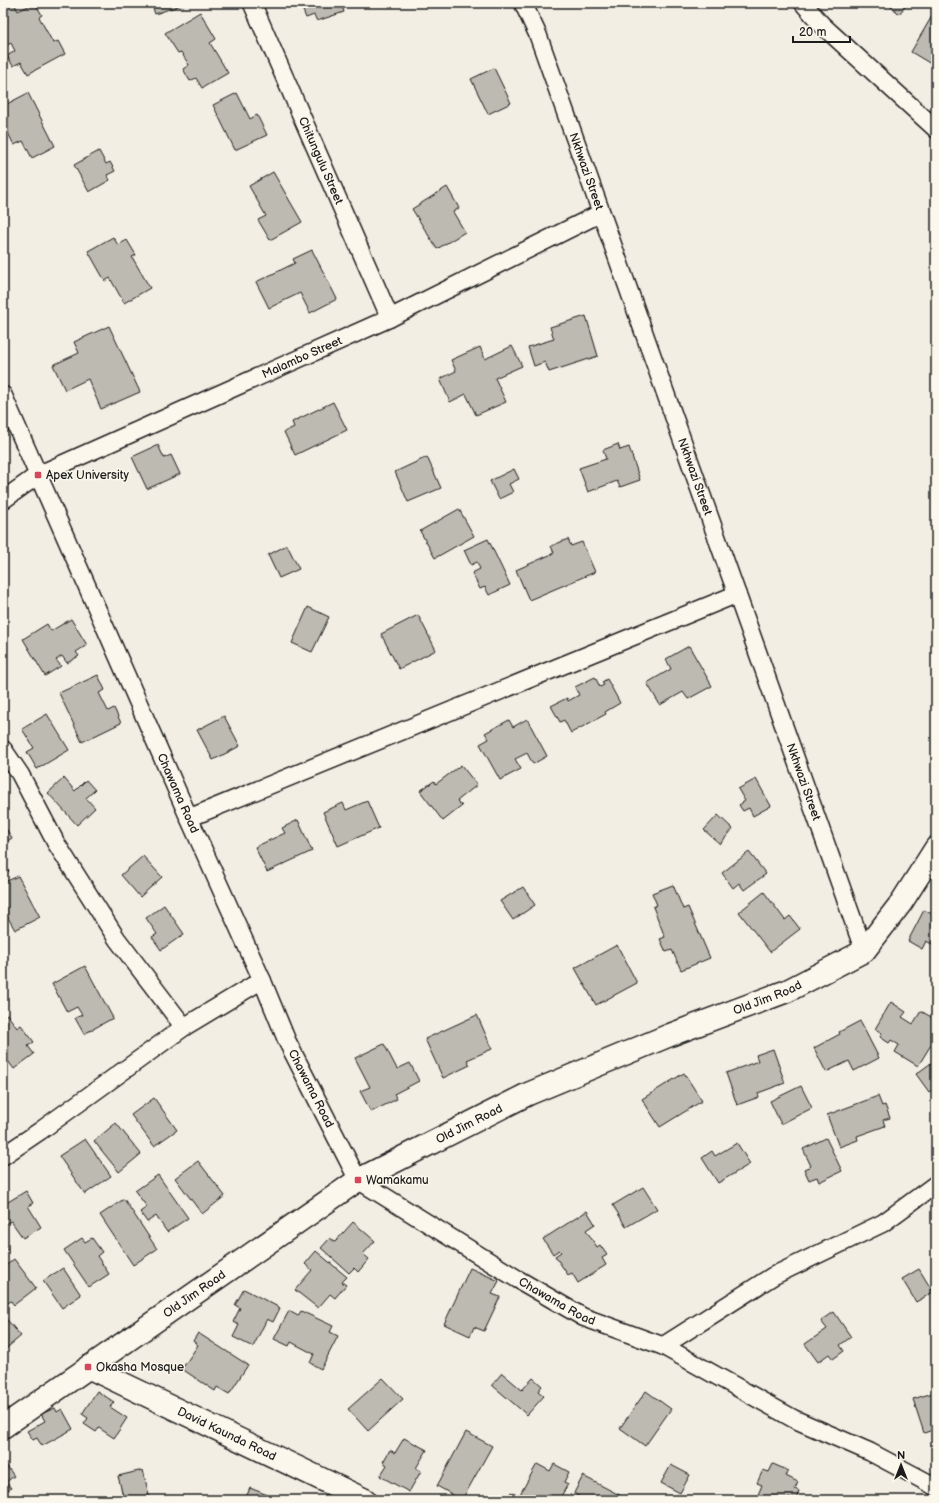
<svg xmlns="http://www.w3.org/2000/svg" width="939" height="1503" viewBox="0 0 939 1503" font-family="'Balsamiq Sans',sans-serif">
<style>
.building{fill:#bdbab1;stroke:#1c1c1c}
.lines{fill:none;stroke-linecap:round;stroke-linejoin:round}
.street-casing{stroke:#1c1c1c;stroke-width:20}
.secondary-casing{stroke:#1c1c1c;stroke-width:25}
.street{stroke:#fbf7ec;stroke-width:17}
.secondary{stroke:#fbf7ec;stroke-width:22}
.poi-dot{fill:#d1495b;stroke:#fbf7ec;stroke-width:1.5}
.labels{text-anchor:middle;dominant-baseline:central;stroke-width:3;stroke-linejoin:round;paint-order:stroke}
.street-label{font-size:12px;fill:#1c1c1c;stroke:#fbf7ec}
.poi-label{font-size:12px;fill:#1c1c1c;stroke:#fbf7ec;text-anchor:start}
</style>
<rect width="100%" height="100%" fill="#f2eee4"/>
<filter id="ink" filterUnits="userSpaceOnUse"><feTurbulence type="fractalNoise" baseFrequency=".025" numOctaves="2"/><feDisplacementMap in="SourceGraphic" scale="8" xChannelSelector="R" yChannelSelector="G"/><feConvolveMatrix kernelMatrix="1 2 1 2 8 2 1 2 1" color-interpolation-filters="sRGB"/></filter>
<g filter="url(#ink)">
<!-- building -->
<g class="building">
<path d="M14 3 18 11 35 3 42 15 39 17 53 43 58 41 65 54 28 74 21 62 13 66 7 56 15 51 11 43 3 47V33L7 30 3 22V9Z"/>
<path d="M151 3H183L184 4 155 14Z"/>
<path d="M300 3H341L344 12 317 21 314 15 306 18Z"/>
<path d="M887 3H908L899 14Z"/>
<path d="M200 12 216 39 210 43 228 73 202 88 196 78 190 81 183 69 189 65 181 52 178 53 165 33Z"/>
<path d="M932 16 936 19V67L911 52Z"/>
<path d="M494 68 511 103 488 114 471 79Z"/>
<path d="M28 93 55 146 32 158 23 141 14 145 3 123V106Z"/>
<path d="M237 93 250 119 257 115 267 135 235 150 213 105Z"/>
<path d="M99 151 106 164 110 162 115 171 107 175 110 180 89 192 74 165Z"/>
<path d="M273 172 302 222 270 240 258 220 266 216 249 186Z"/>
<path d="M447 187 459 208 453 212 465 232 437 249 412 209Z"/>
<path d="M113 237 118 245 127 240 136 255 132 257 150 288 124 303 110 278 105 281 88 251Z"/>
<path d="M312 250 337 299 310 313 300 293 269 308 256 282 295 263 293 259Z"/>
<path d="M586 316 598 356 549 372 545 362 534 366 528 347 554 339 550 327Z"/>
<path d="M109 326 140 392 101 409 88 379 65 390 53 365 79 353 74 342Z"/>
<path d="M512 346 522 366 495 378 506 402 476 415 466 394 450 402 440 379 456 371 451 360 480 347 485 359Z"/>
<path d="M333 402 347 430 295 455 284 432 294 427 292 422Z"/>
<path d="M618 444 620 450 629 447 640 480 620 487 617 481 588 492 579 468 606 459 603 450Z"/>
<path d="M158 445 164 458 171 455 180 474 147 489 132 457Z"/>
<path d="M427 457 441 488 408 502 395 472Z"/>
<path d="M514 469 519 479 509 484 513 492 499 499 490 481Z"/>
<path d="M459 509 474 536 435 558 420 531Z"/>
<path d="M488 539 510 585 489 595 485 587 480 589 472 573 480 569 477 562 471 565 464 550Z"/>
<path d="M568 539 571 546 582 542 595 572 529 600 516 570 554 553 551 546Z"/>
<path d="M287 545 299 569 279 578 268 555Z"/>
<path d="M308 607 329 617 312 652 292 643Z"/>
<path d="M418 615 436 650 399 669 381 634Z"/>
<path d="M71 619 87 645 76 652 79 656 67 663 62 656 56 660 61 666 45 676 23 639 47 624 51 631Z"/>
<path d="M689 646 712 686 688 699 683 692 660 705 647 683 671 669 666 659Z"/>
<path d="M98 675 105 690 99 693 108 711 114 708 121 723 82 742 59 693Z"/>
<path d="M595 677 600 687 604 685 602 682 607 679 620 703 605 712 606 714 571 733 564 720 560 722 551 706 567 698 568 701 579 695 575 687Z"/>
<path d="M47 714 69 750 37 769 27 752 34 748 22 729Z"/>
<path d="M224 716 240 746 213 760 197 730Z"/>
<path d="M527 719 547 756 533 764 527 753 515 759 521 769 500 780 480 744 489 739 485 733 509 720 513 727Z"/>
<path d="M461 765 477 785 457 801 462 806 443 821 420 791 434 781 436 784Z"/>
<path d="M64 778 75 791 86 780 95 790 86 798 95 808 77 825 48 793Z"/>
<path d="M756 779 771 806 753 816 749 808 743 811 739 805 745 801 738 789Z"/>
<path d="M367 801 379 828 338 846 323 812 343 803 346 810Z"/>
<path d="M718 815 733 829 720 844 704 830Z"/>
<path d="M298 820 312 851 267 872 255 847 285 833 282 828Z"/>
<path d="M3 824 12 838 3 844Z"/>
<path d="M749 852 766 874 744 890 739 883 733 888 722 873Z"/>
<path d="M143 856 162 877 140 897 121 875Z"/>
<path d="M3 862 9 871 3 875Z"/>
<path d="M18 876 40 917 15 930 7 916 3 918V883Z"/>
<path d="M673 885 683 909 688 907 710 958 681 970 672 950 666 952 660 939 665 937 653 907 657 905 652 893Z"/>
<path d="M523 887 535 905 513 920 500 901Z"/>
<path d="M764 892 785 920 790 916 800 929 770 952 739 912Z"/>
<path d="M164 905 184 934 161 950 152 937 157 934 146 918Z"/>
<path d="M924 910 936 916V946L926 941 922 949 908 941Z"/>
<path d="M617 945 637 983 596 1005 575 968Z"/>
<path d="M85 966 113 1018 84 1034 75 1018 82 1015 77 1007 67 1012 52 984Z"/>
<path d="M891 1002 906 1012 902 1017 913 1024 921 1011 936 1020V1041L934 1040 918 1066 895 1052 899 1045 891 1040 889 1043 880 1037 882 1033 875 1029Z"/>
<path d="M7 1014 17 1028 21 1025 34 1042 28 1046 34 1054 14 1069 8 1061 3 1065V1017Z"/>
<path d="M477 1015 492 1049 467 1060 470 1065 443 1078 425 1039Z"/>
<path d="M860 1021 879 1058 854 1071 849 1061 826 1072 814 1048 840 1034 839 1032Z"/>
<path d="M384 1044 397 1069 410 1063 419 1081 394 1094 397 1099 371 1112 360 1091 370 1087 355 1058Z"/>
<path d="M773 1049 785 1083 758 1093 759 1097 737 1105 726 1073 758 1061 756 1055Z"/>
<path d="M934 1061 936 1064V1087L929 1092 916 1074Z"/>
<path d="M684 1073 702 1101 660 1127 642 1099Z"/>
<path d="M801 1086 812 1108 781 1124 770 1101Z"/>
<path d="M878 1096 882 1106 885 1105 890 1118 883 1120 885 1126 857 1136 858 1140 839 1147 827 1115Z"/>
<path d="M154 1098 177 1130 154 1146 131 1115Z"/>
<path d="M116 1123 141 1154 119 1172 94 1141Z"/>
<path d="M826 1138 842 1171 819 1182 817 1177 809 1180 804 1169 811 1166 803 1149Z"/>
<path d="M85 1139 111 1176 85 1194 59 1156Z"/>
<path d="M737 1143 750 1164 718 1183 702 1158 712 1151 715 1156Z"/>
<path d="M198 1161 225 1196 202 1214 175 1178Z"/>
<path d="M158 1175 188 1218 167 1232 156 1216 147 1222 140 1212 147 1207 135 1191Z"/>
<path d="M643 1187 657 1209 626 1227 613 1205Z"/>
<path d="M26 1191 33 1203 28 1206 41 1227 23 1238 11 1221 5 1224 3 1221V1205Z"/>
<path d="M124 1199 157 1249 133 1265 100 1215Z"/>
<path d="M587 1211 595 1224 586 1230 597 1247 600 1245 607 1255 602 1258 606 1265 578 1283 572 1273 568 1275 555 1256 561 1252 559 1250 553 1254 543 1239Z"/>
<path d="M353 1222 375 1241 363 1254 369 1259 358 1272 354 1268 349 1273 321 1248 330 1238 335 1242Z"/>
<path d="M82 1238 85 1242 92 1238 102 1252 97 1256 109 1274 89 1287 64 1250Z"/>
<path d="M3 1241 8 1249 3 1252Z"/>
<path d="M316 1251 347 1277 342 1282 346 1285 335 1298 330 1294 318 1308 295 1290 312 1270 305 1264Z"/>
<path d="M14 1259 36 1288 14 1305 11 1301 3 1306V1268Z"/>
<path d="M63 1268 81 1295 62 1308 43 1281Z"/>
<path d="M470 1268 499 1281 492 1294 500 1297 484 1331 474 1327 470 1336 444 1324Z"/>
<path d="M919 1269 933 1292 916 1302 902 1279Z"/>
<path d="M244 1289 280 1308 273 1322 267 1319 253 1347 233 1337 239 1325 233 1322 240 1308 235 1305Z"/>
<path d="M289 1311 298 1316 301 1311 333 1326 330 1332 338 1336 321 1369 310 1363 314 1354 291 1342 289 1346 274 1339Z"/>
<path d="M834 1312 851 1337 840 1345 844 1351 833 1359 829 1354 818 1362 805 1344 827 1329 821 1321Z"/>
<path d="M3 1315 21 1336 3 1351Z"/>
<path d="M198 1333 248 1365 229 1394 217 1387 215 1391 182 1369 198 1345 193 1341Z"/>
<path d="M502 1373 522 1390 533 1378 542 1386 538 1391 544 1396 527 1415 492 1385Z"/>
<path d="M383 1378 403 1399 368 1431 348 1409Z"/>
<path d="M97 1391 114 1402 110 1407 127 1418 114 1438 99 1428 96 1432 84 1424 88 1418 82 1414Z"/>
<path d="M646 1391 671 1409 645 1446 620 1428Z"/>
<path d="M936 1392V1429L924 1433 913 1399Z"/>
<path d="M55 1408 57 1412 62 1409 73 1429 42 1446 37 1438 33 1440 27 1431 45 1421 41 1414Z"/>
<path d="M466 1432 492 1446 462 1500 437 1486Z"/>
<path d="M404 1438 427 1450 416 1468 421 1471 409 1492 380 1476 387 1465 383 1462 390 1450 395 1453Z"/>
<path d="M3 1461 14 1476 6 1482 11 1488 3 1494Z"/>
<path d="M537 1464 550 1471 554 1464 569 1472 564 1482 568 1484 559 1500H507L511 1492 519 1496Z"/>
<path d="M773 1464 789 1471 786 1476 798 1482 795 1489 799 1491 796 1500 789 1498 788 1500H756L762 1485 757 1483 763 1470 769 1472Z"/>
<path d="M671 1465 690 1475 680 1493 661 1483Z"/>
<path d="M143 1470 150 1500H124L118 1476Z"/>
<path d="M583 1476 629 1500H576L579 1496 574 1493Z"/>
<path d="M250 1488 280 1500H245Z"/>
</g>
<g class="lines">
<!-- street casing -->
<g class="street-casing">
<g id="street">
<path id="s1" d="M252 3 390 318"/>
<path id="s2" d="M523 3 538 35 864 951"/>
<path d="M803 3 822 25 936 129"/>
<path id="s3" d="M3 395 189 818 262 980 287 1041 358 1180 519 1280 583 1317 663 1346 794 1419 870 1452 936 1487"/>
<path id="s4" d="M3 500 38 475 390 318 601 213"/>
<path d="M3 749 20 774 56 843 117 939 184 1027"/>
<path d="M189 818 737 594"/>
<path d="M3 1156 40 1131 184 1027 262 980"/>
<path d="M663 1346 773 1276 883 1223 936 1184"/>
</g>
</g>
<!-- secondary casing -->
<g class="secondary-casing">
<g id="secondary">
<path id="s5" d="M88 1367 365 1500"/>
<path id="s6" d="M3 1427 358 1180 528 1094 670 1035 787 991 864 951 901 903 936 848"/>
</g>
</g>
<!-- street -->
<use href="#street" class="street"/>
<!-- secondary -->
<use href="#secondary" class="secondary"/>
</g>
</g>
<!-- markers -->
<g class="poi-dot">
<rect x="34" y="471" width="8" height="8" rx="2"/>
<rect x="354" y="1176" width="8" height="8" rx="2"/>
<rect x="84" y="1363" width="8" height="8" rx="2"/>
</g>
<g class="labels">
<!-- street labels -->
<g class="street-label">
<text stroke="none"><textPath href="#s1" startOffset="172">Chitungulu Street</textPath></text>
<text stroke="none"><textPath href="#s2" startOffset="180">Nkhwazi Street</textPath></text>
<text stroke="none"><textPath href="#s4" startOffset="332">Malambo Street</textPath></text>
<text stroke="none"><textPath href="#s2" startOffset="504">Nkhwazi Street</textPath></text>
<text stroke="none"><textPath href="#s2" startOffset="828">Nkhwazi Street</textPath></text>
<text stroke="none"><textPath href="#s3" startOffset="435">Chawama Road</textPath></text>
<text stroke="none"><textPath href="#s6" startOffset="881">Old Jim Road</textPath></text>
<text stroke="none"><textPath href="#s3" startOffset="759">Chawama Road</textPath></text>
<text stroke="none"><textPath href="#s6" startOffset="557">Old Jim Road</textPath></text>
<text stroke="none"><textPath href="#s6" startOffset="233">Old Jim Road</textPath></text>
<text stroke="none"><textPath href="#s3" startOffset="1095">Chawama Road</textPath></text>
<text stroke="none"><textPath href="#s5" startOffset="154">David Kaunda Road</textPath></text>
</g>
<!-- poi labels -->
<g class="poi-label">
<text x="46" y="475">Apex University</text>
<text x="366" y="1180">Wamakamu</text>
<text x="96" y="1367">Okasha Mosque</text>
</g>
</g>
<!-- margin -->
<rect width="939" height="1503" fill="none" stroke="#fbf7ec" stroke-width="16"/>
<rect x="8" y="8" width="923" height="1487" fill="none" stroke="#1c1c1c" stroke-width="1.5" filter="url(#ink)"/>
<!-- north arrow -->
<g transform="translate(901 1465)" stroke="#fbf7ec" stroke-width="3" paint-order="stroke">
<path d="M0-3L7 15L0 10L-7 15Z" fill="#1c1c1c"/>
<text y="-6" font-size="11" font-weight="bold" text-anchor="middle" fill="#1c1c1c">N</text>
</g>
<!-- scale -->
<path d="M793 36v6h57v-6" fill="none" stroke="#1c1c1c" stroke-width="2"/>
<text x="799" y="36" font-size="12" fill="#1c1c1c" stroke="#fbf7ec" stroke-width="3" paint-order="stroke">20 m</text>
</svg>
